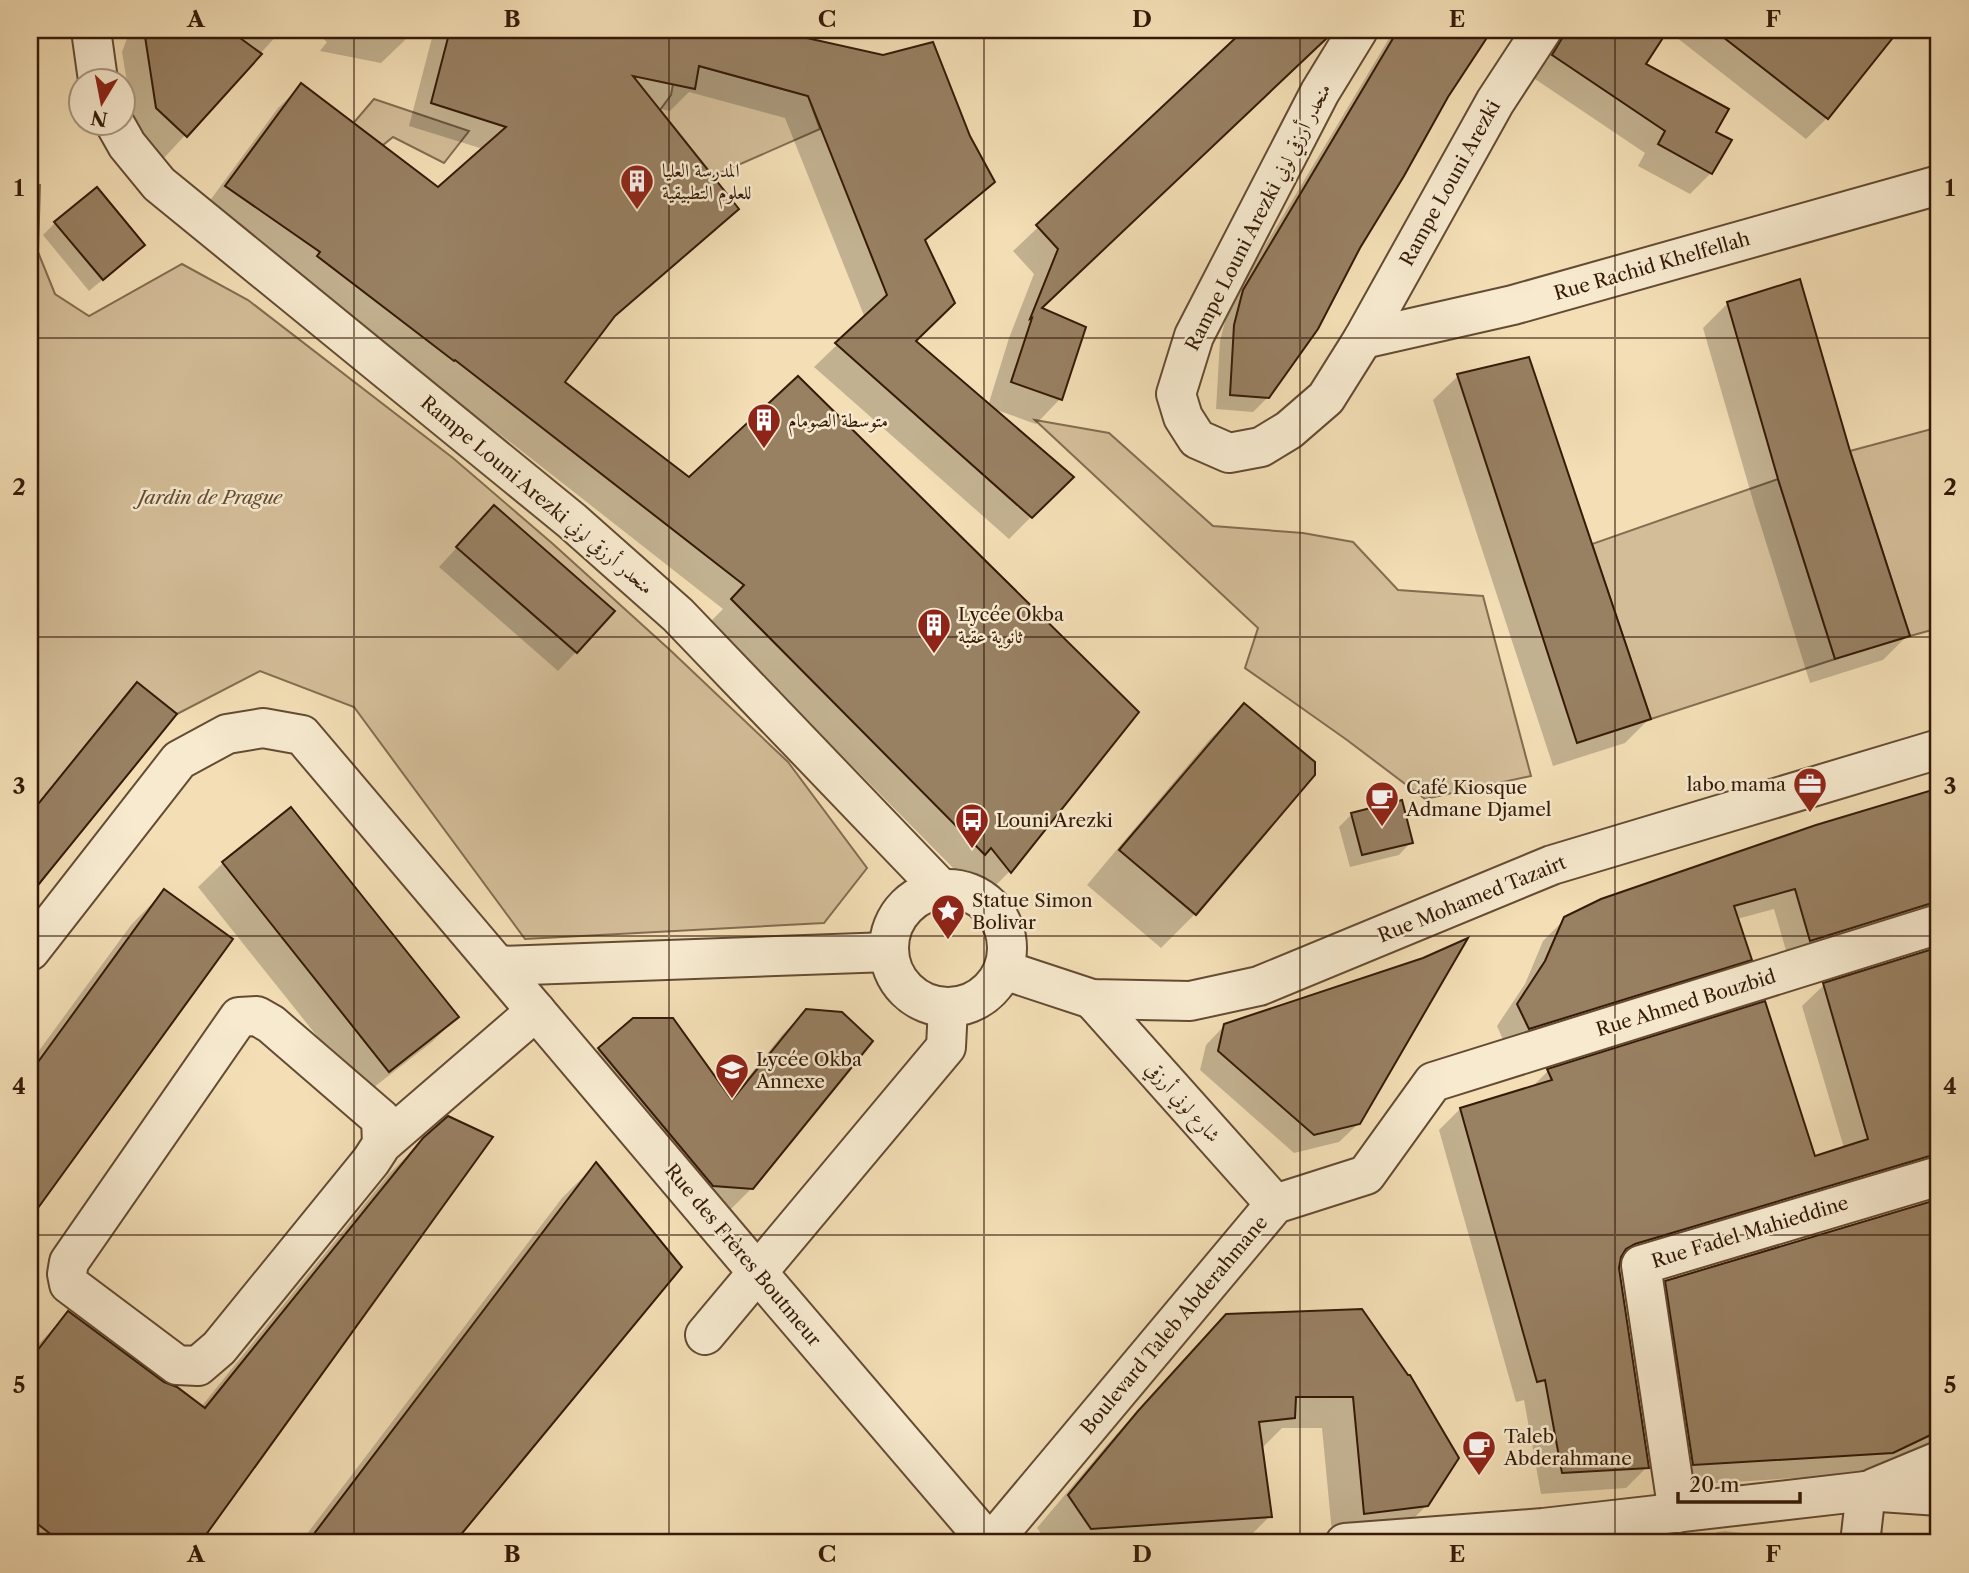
<svg xmlns="http://www.w3.org/2000/svg" width="1969" height="1573" viewBox="0 0 1969 1573" font-family="'Libre Caslon Text',Amiri,serif">
<style>
.green{fill:#d3bd98;stroke:#846c50;stroke-width:2}
.shadow{fill:#0003}
.building{fill:#988062;stroke:#351a08;stroke-width:2}
.lines{fill:none;stroke-linecap:round;stroke-linejoin:round}
.minor-casing{stroke:#644b33;stroke-width:42}
.minor{stroke:#f7eacf;stroke-width:38}
.grid{fill:none;stroke:#351a08;stroke-width:2;stroke-opacity:0.55}
.labels{text-anchor:middle;dominant-baseline:central;stroke-width:5;stroke-linejoin:round;paint-order:stroke}
.poi-label{font-size:19px;fill:#351a08;stroke:#f7eacf;text-anchor:start}
.street-label{font-size:19px;fill:#351a08;stroke:#f7eacf}
.park-label{font-size:19px;font-style:italic;fill:#644b33;stroke:#f7eacf}
.neatline{fill:none;stroke:#351a08;stroke-width:2.5}
.grid-label{font-size:23px;text-anchor:middle;font-weight:bold;fill:#351a08}
</style>
<rect width="100%" height="100%" fill="#f3deb5"/>
<filter id="stains"><feTurbulence type="fractalNoise" baseFrequency=".00286" numOctaves="4"/><feColorMatrix values="0 0 0 0 .2 0 0 0 0 .09 0 0 0 0 .02 0 0 0 .5 -.17"/></filter>
<radialGradient id="worn" r=".72"><stop offset=".6" stop-color="#630" stop-opacity="0"/><stop offset="1" stop-color="#630" stop-opacity=".3"/></radialGradient>
<!-- green -->
<g class="green">
<path d="M699 66 808 96 820 129 713 176 660 110 671 95 673 84Z"/>
<path d="M374 99 469 131 444 163 393 137 372 154 344 134Z"/>
<path d="M40 185 38 252 55 294 89 316 182 264 248 300 453 458 553 544 670 650 788 762 867 868 824 923 525 939 354 707 260 671 177 714 161 720 30 896V186Z"/>
<path d="M1035 420 1109 433 1213 526 1303 533 1353 542 1398 590 1483 596 1531 776 1425 799 1347 740 1245 668 1258 628Z"/>
<path d="M1939 427V628L1910 636 1850 451Z"/>
<path d="M1778 479 1835 659 1651 719 1592 544Z"/>
</g>
<!-- shadow -->
<g class="shadow">
<path d="M130 30H282L164 158 135 131 122 52Z"/>
<path d="M313 30H412L404 41 381 63 320 51 327 42Z"/>
<path d="M434 30H768L883 57 969 137 993 181 970 204 924 242 914 342 988 406 1009 338 1034 274 1013 251 1246 30H1330L1327 36 1040 309 1060 399 1036 424 991 408 1071 477 1009 539 814 367 865 318 785 118 689 92 670 111 656 108 737 209 714 232 606 324 563 382 689 480 798 379 1010 871 987 894 967 870 961 876 710 622 723 609 514 445 203 210 278 108 301 86 438 189 483 149 409 126Z"/>
<path d="M1394 30H1489L1446 96 1268 397 1253 412 1216 409 1220 341 1229 306Z"/>
<path d="M1563 30H1666L1644 65 1714 133 1711 173 1690 194 1638 166 1645 153 1532 77Z"/>
<path d="M1667 30H1885L1892 35 1827 118 1806 139Z"/>
<path d="M55 223 130 257 89 291 43 235Z"/>
<path d="M1799 281 1849 452 1908 635 1883 660 1810 683 1754 504 1703 328 1727 304Z"/>
<path d="M1458 376 1649 719 1625 743 1553 766 1433 400Z"/>
<path d="M494 507 576 652 558 671 439 567Z"/>
<path d="M137 684 34 887 30 891V813L122 699Z"/>
<path d="M1244 705 1195 914 1161 948 1087 885 1210 739Z"/>
<path d="M1939 790V940L1789 961 1774 909 1737 919 1750 959 1729 980 1507 1049 1497 1026 1525 984 1543 941 1565 919 1817 827Z"/>
<path d="M291 809 457 1017 432 1042 364 1095 198 887 223 863Z"/>
<path d="M1352 814 1411 842 1399 855 1350 867 1339 827Z"/>
<path d="M164 891 231 940 30 1216V1063L131 925Z"/>
<path d="M1939 949V1191L1910 1175 1618 1263 1647 1467 1626 1488 1541 1494 1524 1400 1516 1402 1439 1130 1460 1109 1531 1088 1548 1071 1814 1158 1844 1148 1802 1006 1824 985Z"/>
<path d="M1424 959 1359 1123 1339 1142 1294 1153 1200 1070 1206 1045 1225 1025Z"/>
<path d="M807 1010 752 1188 727 1213 574 1074 599 1049 634 1020 730 1100 782 1035Z"/>
<path d="M491 1138 198 1543H30V1353L68 1313 163 1384 201 1407 389 1174 424 1139Z"/>
<path d="M596 1164 679 1267 452 1543H300L562 1198Z"/>
<path d="M1939 1200V1441L1870 1473 1672 1486 1645 1303 1666 1282Z"/>
<path d="M1361 1311 1427 1505 1395 1537 1333 1543 1322 1428H1282L1261 1449 1270 1516 1243 1543H1048L1037 1528 1107 1445 1194 1348 1226 1316Z"/>
<path d="M1725 1531 1801 1540V1543H1705L1717 1532Z"/>
</g>
<!-- building -->
<g class="building">
<path d="M144 30H229L262 54 187 137 156 108Z"/>
<path d="M450 30H771L883 55 933 42 970 136 995 182 925 240 955 303 916 341 1074 477 1032 518 835 343 887 295 808 96 699 66 695 89 633 76 739 209 615 316 565 382 689 477 798 376 1139 712 1011 873 991 848 985 855 731 599 744 585 455 360 454 361 317 256 320 252 225 186 301 83 438 187 506 127 431 103Z"/>
<path d="M1244 30H1333L1328 37 1042 308 1086 327 1062 400 1011 382 1032 318 1030 319 1058 249 1036 225Z"/>
<path d="M1398 30H1492L1448 97 1404 176 1360 248 1318 329 1269 398 1230 395 1234 325 1243 290Z"/>
<path d="M1567 30H1668L1646 64 1729 109 1716 132 1732 140 1712 174 1658 144 1665 131 1552 55Z"/>
<path d="M1714 30H1899L1828 119Z"/>
<path d="M97 187 145 245 103 280 54 222Z"/>
<path d="M1800 279 1850 451 1910 636 1835 659 1778 479 1727 302Z"/>
<path d="M1529 357 1651 719 1577 743 1457 374Z"/>
<path d="M494 505 615 611 577 653 456 547Z"/>
<path d="M137 682 177 714 30 895V814Z"/>
<path d="M1244 703 1315 762V775L1196 915 1119 850Z"/>
<path d="M1939 788V903H1932L1810 941 1795 889 1734 906 1752 960 1529 1029 1517 1004 1545 961 1564 917 1601 899 1816 825Z"/>
<path d="M1402 800 1413 843 1362 855 1351 813Z"/>
<path d="M291 807 459 1017 389 1072 222 862Z"/>
<path d="M164 889 233 939 30 1219V1073Z"/>
<path d="M1468 938 1360 1124 1314 1135 1218 1051 1224 1024 1423 958Z"/>
<path d="M1939 947V1155H1933L1635 1244 1626 1249 1621 1257 1619 1268 1649 1468 1562 1473 1545 1380 1537 1382 1460 1108 1552 1080 1547 1069 1765 1001 1815 1156 1868 1139 1823 983Z"/>
<path d="M806 1009 842 1012 873 1041 753 1189 713 1186 598 1048 633 1018H673L732 1100Z"/>
<path d="M448 1116 493 1137 200 1543H62L30 1518V1360L68 1311 164 1382 177 1387 205 1408 423 1138Z"/>
<path d="M596 1162 682 1267 454 1543H307Z"/>
<path d="M1939 1199V1431L1893 1453 1693 1465 1665 1281Z"/>
<path d="M1362 1309 1408 1375H1410L1459 1458 1428 1506 1364 1514 1353 1397H1296L1295 1418 1259 1422 1272 1517 1091 1529 1068 1495 1138 1411 1226 1314Z"/>
</g>
<g class="lines">
<!-- minor casing -->
<g class="minor-casing">
<g id="minor">
<path d="M91 30 98 80"/>
<path d="M1358 30 1320 92 1194 336 1176 394 1183 417 1197 439 1229 453 1261 447 1289 430 1326 398 1363 339 1495 102 1542 30"/>
<path d="M114 122 127 145 159 184 572 521 678 615 941 889"/>
<path d="M1363 339 1513 305 1939 185"/>
<circle cx="948" cy="948" r="59"/>
<path d="M30 951 179 760 227 734 263 728 302 735 758 1273 989 1543"/>
<path d="M498 966 889 952"/>
<path d="M1004 970 1092 999 1190 1001 1259 986 1552 865 1939 749"/>
<path d="M1092 999 1275 1204"/>
<path d="M382 1144 381 1119 271 1024 257 1016 239 1017 69 1262 67 1274 69 1284 177 1365 198 1366 219 1348 371 1161 382 1144 536 1011"/>
<path d="M705 1335 946 1047 948 1007"/>
<path d="M1874 1488 1939 1461"/>
<path d="M1678 1513 1641 1265 1939 1176"/>
<path d="M991 1543 1275 1204 1366 1175 1433 1082 1939 924"/>
<path d="M1345 1543 1543 1528 1866 1491 1939 1496"/>
<path d="M1860 1543 1866 1491"/>
</g>
</g>
<!-- minor -->
<use href="#minor" class="minor"/>
</g>
<!-- grid -->
<path class="grid" d="M354 30V1543M669 30V1543M984 30V1543M1300 30V1543M1615 30V1543M30 338H1939M30 637H1939M30 936H1939M30 1235H1939"/>
<!-- icons -->
<defs>
<g id="building-pin" transform="scale(1.75)"><path d="M0 17L-7.5 6A9.5 9.5 0 1 1 7.5 6Z" fill="#8f2418" stroke="#f7eacf"/><path d="M-4-6H4V6H1V3H-1V6H-4ZM-2.5-4.3h1.7v1.8h-1.7ZM.8-4.3h1.7v1.8H.8ZM-2.5-1h1.7V.8h-1.7ZM.8-1h1.7V.8H.8Z" fill="#fff"/></g>
<g id="office-pin" transform="scale(1.75)"><path d="M0 17L-7.5 6A9.5 9.5 0 1 1 7.5 6Z" fill="#8f2418" stroke="#f7eacf"/><path d="M-6-3h4V-5.5h4V-3h4V5H-6ZM-1-4.5V-3h2v-1.5ZM-6 0V1H6V0Z" fill="#fff"/></g>
<g id="cafe-pin" transform="scale(1.75)"><path d="M0 17L-7.5 6A9.5 9.5 0 1 1 7.5 6Z" fill="#8f2418" stroke="#f7eacf"/><path d="M-5.5-4.5H6V0H3Q3 3.5 0 3.5H-2.5Q-5.5 3.5-5.5 0ZM3-3.2v2h1.7v-2ZM-6 4.5H4V6H-6Z" fill="#fff"/></g>
<g id="bus-pin" transform="scale(1.75)"><path d="M0 17L-7.5 6A9.5 9.5 0 1 1 7.5 6Z" fill="#8f2418" stroke="#f7eacf"/><path d="M-5-6H5V4H4V6H2V4H-2V6H-4V4H-5ZM-3.5-4V0h7V-4ZM-3.5 1.2v1.5H-2V1.2ZM2 1.2v1.5H3.5V1.2Z" fill="#fff"/></g>
<g id="sight-pin" transform="scale(1.75)"><path d="M0 17L-7.5 6A9.5 9.5 0 1 1 7.5 6Z" fill="#8f2418" stroke="#f7eacf"/><path d="M0-6L1.8-2.2L6-1.7L2.9 1.2L3.7 5.4L0 3.3L-3.7 5.4L-2.9 1.2L-6-1.7L-1.8-2.2Z" fill="#fff"/></g>
<g id="school-pin" transform="scale(1.75)"><path d="M0 17L-7.5 6A9.5 9.5 0 1 1 7.5 6Z" fill="#8f2418" stroke="#f7eacf"/><path d="M0-5L7-2L0 1L-7-2ZM-4 1L0 2.5L4 1V4Q0 6-4 4Z" fill="#fff"/></g>
</defs>
<g fill-rule="evenodd">
<use href="#building-pin" x="637" y="181"/>
<use href="#building-pin" x="764" y="420"/>
<use href="#building-pin" x="934" y="625"/>
<use href="#office-pin" x="1810" y="784"/>
<use href="#cafe-pin" x="1382" y="798"/>
<use href="#bus-pin" x="972" y="820"/>
<use href="#sight-pin" x="948" y="911"/>
<use href="#school-pin" x="732" y="1070"/>
<use href="#cafe-pin" x="1479" y="1447"/>
</g>
<g class="labels">
<!-- poi labels -->
<g class="poi-label">
<text x="662" y="170">المدرسة العليا<tspan x="662" dy="22">للعلوم التطبيقية</tspan></text>
<text x="788" y="420">متوسطة الصومام</text>
<text x="958" y="614">Lycée Okba<tspan x="958" dy="22">ثانوية عقبة</tspan></text>
<text x="1786" y="784" text-anchor="end">labo mama</text>
<text x="1406" y="787">Café Kiosque<tspan x="1406" dy="22">Admane Djamel</tspan></text>
<text x="996" y="820">Louni Arezki</text>
<text x="972" y="900">Statue Simon<tspan x="972" dy="22">Bolivar</tspan></text>
<text x="756" y="1059">Lycée Okba<tspan x="756" dy="22">Annexe</tspan></text>
<text x="1504" y="1436">Taleb<tspan x="1504" dy="22">Abderahmane</tspan></text>
</g>
<!-- street labels -->
<g class="street-label">
<text transform="translate(1450 183) rotate(-61)">Rampe Louni Arezki</text>
<text transform="translate(1258 217) rotate(-63)">Rampe Louni Arezki منحدر أرزقي لوني</text>
<text transform="translate(1652 266) rotate(-16)">Rue Rachid Khelfellah</text>
<text transform="translate(537 495) rotate(40)">Rampe Louni Arezki منحدر أرزقي لوني</text>
<text transform="translate(1472 899) rotate(-22)">Rue Mohamed Tazairt</text>
<text transform="translate(1686 1003) rotate(-17)">Rue Ahmed Bouzbid</text>
<text transform="translate(1183 1102) rotate(48)">شارع لوني أرزقي</text>
<text transform="translate(1750 1232) rotate(-17)">Rue Fadel Mahieddine</text>
<text transform="translate(743 1255) rotate(50)">Rue des Frères Boutmeur</text>
<text transform="translate(1174 1325) rotate(-50)">Boulevard Taleb Abderahmane</text>
</g>
<!-- park labels -->
<g class="park-label">
<text x="210" y="497">Jardin de Prague</text>
</g>
</g>
<!-- margin -->
<rect width="1969" height="1573" fill="none" stroke="#f3deb5" stroke-width="77"/>
<!-- north arrow -->
<g transform="translate(102 102) rotate(190)"><circle r="33" fill="#f7eacf" stroke="#a9977f" stroke-width="2"/>
<path d="M0-5L12 26L0 18L-12 26Z" fill="#8f2418"/>
<text y="-10" font-size="19" font-weight="bold" text-anchor="middle" fill="#351a08">N</text>
</g>
<!-- scale -->
<path d="M1678 1492v10h122v-10" fill="none" stroke="#351a08" stroke-width="3.5"/>
<text x="1689" y="1492" font-size="21" fill="#351a08" stroke="#f7eacf" stroke-width="5" paint-order="stroke">20 m</text>
<rect x="38" y="38" width="1892" height="1496" class="neatline"/>
<g class="grid-label">
<text x="196" y="27">A</text>
<text x="512" y="27">B</text>
<text x="827" y="27">C</text>
<text x="1142" y="27">D</text>
<text x="1457" y="27">E</text>
<text x="1773" y="27">F</text>
<text x="19" y="196">1</text>
<text x="1950" y="196">1</text>
<text x="19" y="495">2</text>
<text x="1950" y="495">2</text>
<text x="19" y="794">3</text>
<text x="1950" y="794">3</text>
<text x="19" y="1094">4</text>
<text x="1950" y="1094">4</text>
<text x="19" y="1393">5</text>
<text x="1950" y="1393">5</text>
<text x="196" y="1562">A</text>
<text x="512" y="1562">B</text>
<text x="827" y="1562">C</text>
<text x="1142" y="1562">D</text>
<text x="1457" y="1562">E</text>
<text x="1773" y="1562">F</text>
</g>
<rect width="100%" height="100%" filter="url(#stains)"/>
<rect width="100%" height="100%" fill="url(#worn)"/>
</svg>
